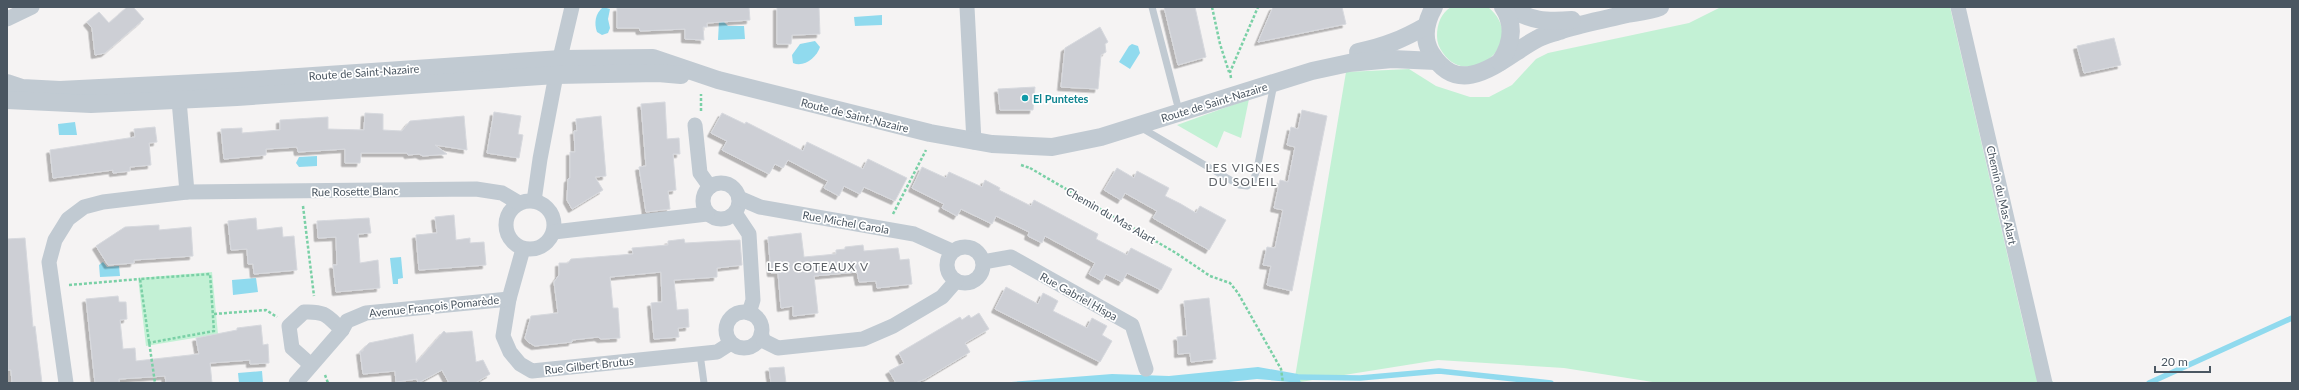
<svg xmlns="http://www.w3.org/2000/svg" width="2299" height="390" viewBox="0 0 2299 390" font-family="Lato,sans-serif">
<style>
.green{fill:#c3f1d5}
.water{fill:#90daee}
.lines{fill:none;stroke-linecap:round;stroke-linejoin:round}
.stream{stroke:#90daee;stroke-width:5.5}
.building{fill:#cdcfd5;stroke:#d7d9de;filter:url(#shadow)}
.path{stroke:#7ad0a6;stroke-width:2.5;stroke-dasharray:3 2;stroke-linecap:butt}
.service{stroke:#c1cad2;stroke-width:7}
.minor{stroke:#c1cad2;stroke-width:15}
.tertiary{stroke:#c1cad2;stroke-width:18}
.culture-dot{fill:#0f9aa8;stroke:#fff;stroke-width:1.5}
.labels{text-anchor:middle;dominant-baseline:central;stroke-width:3.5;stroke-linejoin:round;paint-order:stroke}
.street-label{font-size:11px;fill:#4a5661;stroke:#fff}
.culture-label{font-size:11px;font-weight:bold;fill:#0d838f;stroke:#fff;text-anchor:start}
.neighbourhood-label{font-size:12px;letter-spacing:1px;fill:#5f6368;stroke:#fff}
</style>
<defs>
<filter id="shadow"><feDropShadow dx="-3.5" dy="3.5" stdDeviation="0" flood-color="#0004"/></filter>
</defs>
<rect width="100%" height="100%" fill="#f5f3f3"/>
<!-- green -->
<g class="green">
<path d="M1451 7H1488C1530 42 1469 91 1443 53 1439 48 1437 42 1437 36 1437 24 1441 13 1451 7Z"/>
<path d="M1721 7H1950L2031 357 2054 383H1659L1564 368 1438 360 1294 383 1346 72 1409 69 1436 86 1470 97H1489L1512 85 1536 59 1548 53 1689 23Z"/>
<path d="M1249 99 1241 138 1224 131 1217 148 1177 125Z"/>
<path d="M212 272 218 334 146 346 138 278Z"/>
</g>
<!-- water -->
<g class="water">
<path d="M603 7 610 9 608 19 610 28 608 33 602 35 597 32C594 23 595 14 603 7Z"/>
<path d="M882 15V25L855 26 854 17Z"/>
<path d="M719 21H723L728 26H744L745 39 718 40Z"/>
<path d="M815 41 820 47C817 57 804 68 793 63L792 55 800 44Z"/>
<path d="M1132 44 1138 46 1140 53 1130 69 1119 62 1129 46Z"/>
<path d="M75 122 77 135H59L58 124Z"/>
<path d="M317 156V166L299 167 296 163 299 157Z"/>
<path d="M401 257 403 278 398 279V284H393L390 258Z"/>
<path d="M103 262 107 267 119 266 120 276 100 277 99 265Z"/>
<path d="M256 278 258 292 233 295 232 280Z"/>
<path d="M1258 367 1298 374 1301 383 1257 379 1219 383H998L1112 374 1169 376Z"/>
<path d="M262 371 263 383H239L238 373Z"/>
</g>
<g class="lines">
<!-- stream -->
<g class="stream">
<path d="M1295 377 1360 378 1439 371 1551 383"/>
<path d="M2149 383 2292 318"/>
</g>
</g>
<!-- building -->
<g class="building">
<path d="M127 7H133L144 19 105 53 95 55 92 28 87 22 99 12 109 23Z"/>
<path d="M749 7 750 20 707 23V27H703L704 40 685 39V29L640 31 639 28H617V8Z"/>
<path d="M777 7H819L820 34 792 35 791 44H777Z"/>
<path d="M1164 7H1195L1206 57 1178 65Z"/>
<path d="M1273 7H1342L1346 24 1258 42Z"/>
<path d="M1100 27 1108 42 1105 44 1106 52 1101 55 1098 89 1061 87 1065 48Z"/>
<path d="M2114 38 2121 65 2084 73 2077 46Z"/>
<path d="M1035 87 1033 110H1000L998 89Z"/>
<path d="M665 102 667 139 679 138 680 154H673L676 190 668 191 670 209 646 212 639 167 646 166 641 104Z"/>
<path d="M1302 110 1327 116 1292 291 1267 285 1271 266 1263 265 1267 247 1275 248 1283 210 1274 208 1280 180 1288 182 1295 147 1287 145 1291 127 1298 129Z"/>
<path d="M494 112 521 116 518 134 523 135 519 158 487 153Z"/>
<path d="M365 113 383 114V130L402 131 410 121 464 116 467 150 435 145 447 154 423 156 419 154 408 155 407 153H361L360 163H345V149L298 152 297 147 266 149V155L224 159 221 129 242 128V133L280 130V120L328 117V129L364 130Z"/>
<path d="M722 113 745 124 746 122 803 151 807 142 863 169 868 159 907 178 895 201 864 187 860 194 844 186 839 196 824 188 828 181 788 160 783 168 775 164 769 174 722 150 727 141 711 133Z"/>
<path d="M601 116 606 176 595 177 603 190 572 209 567 200 568 179 570 178V152H575L574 131H577L576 119Z"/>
<path d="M155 127 157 142 149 143 151 165 130 167V171L113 173V170L53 178 50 150 135 137 134 129Z"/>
<path d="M922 167 946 178 949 172 982 187 985 180 1000 188 999 190 1031 206 1034 200 1098 234 1096 239 1127 255 1131 248 1172 269 1161 290 1127 273 1122 282 1106 274 1102 281 1089 274 1095 263 1045 236 1042 243 1028 236 1029 232 996 216 992 224 961 209 957 216 942 208 944 204 912 188Z"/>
<path d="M1117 168 1134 178 1137 171 1169 188 1165 196 1181 204 1196 213 1200 206 1226 220 1209 250 1153 218 1157 211 1125 193 1121 200 1104 190Z"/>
<path d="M454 215 456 240 470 238V243L484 242 486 265 419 270 416 235 437 233 435 217Z"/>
<path d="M256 218 257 230 282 227 283 237 294 236 297 270 254 274 253 264H248L247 249 231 250 228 221Z"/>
<path d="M369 218 371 233 358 234 360 263 378 260 380 288 336 292 333 265H337L336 237 318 238 317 221Z"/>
<path d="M159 225V230L191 227 193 256 134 260V263L108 265 96 246 125 227Z"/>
<path d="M801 233 804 257 836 254V250L845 249V247L863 245 864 251 898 248 900 260 909 259 912 284 877 288 876 281 859 282 857 272 814 276 818 313 793 316V306L781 308 778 273H771L768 237Z"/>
<path d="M25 238 33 327 35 326 42 383H12L11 370H8L7 239Z"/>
<path d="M684 239 685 243 740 240 742 265 717 268V277L674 280 677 310 688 309 689 327 678 328 679 337 654 339 651 303 662 302 661 272 610 277 613 308H618L620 338 601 339 598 337 572 340V342L535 346 528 342 525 338 531 316 558 313 554 282 559 275V263H568L571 259 633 254 632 248 668 245V241Z"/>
<path d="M1006 287 1038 304 1043 293 1051 297 1058 301 1053 311 1087 328 1092 318 1107 326 1102 335 1112 341 1100 362 995 309Z"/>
<path d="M118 296 119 302H126L127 319 120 320 123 349 135 348 136 361 199 354 196 338 237 330V328L261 325 263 345 268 344 269 363 250 364V360L210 363 212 383H166L165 376 119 379V383H95L86 299Z"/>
<path d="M1209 298 1216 359 1191 362 1190 353 1178 354V346L1177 337 1187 336 1184 301Z"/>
<path d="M979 313 989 329 965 343 970 352 925 379 915 383H896L889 371 904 363 899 353 960 317 962 320 969 315 971 318Z"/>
<path d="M444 331 446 333 472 331 476 362 483 360 490 374 475 383H449L442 370 418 383 417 379 396 382 395 371 363 374 360 351H363V349L369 343 413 334 416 363Z"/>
<path d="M784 367 786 383H771L769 368Z"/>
</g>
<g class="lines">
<!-- path -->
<g class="path">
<path d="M1212 7 1220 44 1229 72"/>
<path d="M1231 78 1230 72 1258 7"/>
<path d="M701 111V94"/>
<path d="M1021 165 1030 168"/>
<path d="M1030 168 1176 253 1210 276 1230 283 1238 293 1281 369 1283 383"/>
<path d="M303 206 314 296"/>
<path d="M893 214 926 150"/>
<path d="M69 285 140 279"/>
<path d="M214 314 266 310 277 317"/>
<path d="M148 343 214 331 210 274 140 279 155 383"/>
<path d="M325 375 328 383"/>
</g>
<!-- service -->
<g class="service">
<path d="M1152 7 1177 103"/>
<path d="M1140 127 1239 185 1247 186 1253 182 1257 169 1274 84"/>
<path d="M700 354 704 383"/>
</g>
<!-- minor -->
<g class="minor">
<path d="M967 7 974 142"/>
<path d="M1958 7 2045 383"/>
<path d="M7 19 32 7"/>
<path d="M178 89 187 192"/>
<path d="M695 125 700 173 710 187"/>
<circle cx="721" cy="201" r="18"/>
<path d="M739 198 760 207 914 234 952 251"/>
<circle cx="530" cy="225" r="24"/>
<path d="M534 201 540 159 556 75 572 7"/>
<path d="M735 213 749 234 753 300 749 313"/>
<path d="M554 232 707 214"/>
<circle cx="965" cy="265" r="18"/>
<path d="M523 249 509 299 503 336 510 352 520 364 532 371 717 352 731 343"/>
<path d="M983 262 1011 257 1132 325 1146 369"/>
<circle cx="744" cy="330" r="18"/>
<path d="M761 334 764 341 778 348 863 339 893 326 942 297 956 281"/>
<path d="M311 365 292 348 289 326 304 312C326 311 327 316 342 330"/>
<path d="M66 383 49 262 55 240 68 219 84 207 103 202 187 192 476 189 502 193 519 203"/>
<path d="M296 383 342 330 347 321 366 313 509 299"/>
</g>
<!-- tertiary -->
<g class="tertiary">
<path d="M1434 7C1426 21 1422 38 1431 53 1462 103 1504 56 1537 39 1544 35 1554 33 1562 30 1584 23 1606 19 1627 14 1638 12 1650 11 1660 7"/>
<path d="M1507 7C1532 21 1544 22 1572 20"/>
<path d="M1358 52C1384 47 1403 39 1426 26"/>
<path d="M1500 62C1512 44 1515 25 1503 7"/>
<path d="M7 83 22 88 60 90 238 81 561 59 653 58 718 80 930 133 992 144 1052 147 1101 137 1312 71 1349 63 1392 59 1436 61"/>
<path d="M7 100 91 104 237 97 556 75 658 73 681 75"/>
</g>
</g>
<!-- markers -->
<circle class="culture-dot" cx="1025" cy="98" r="4"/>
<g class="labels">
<!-- street labels -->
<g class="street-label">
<text transform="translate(364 72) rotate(-4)">Route de Saint-Nazaire</text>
<text transform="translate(1214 102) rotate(-17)">Route de Saint-Nazaire</text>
<text transform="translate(855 115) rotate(14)">Route de Saint-Nazaire</text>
<text transform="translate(355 191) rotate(-1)">Rue Rosette Blanc</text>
<text transform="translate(2002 195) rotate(77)">Chemin du Mas Alart</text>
<text transform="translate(1111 215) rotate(30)">Chemin du Mas Alart</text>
<text transform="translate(846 222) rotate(10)">Rue Michel Carola</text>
<text transform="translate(1079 296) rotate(29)">Rue Gabriel Hispa</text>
<text transform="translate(434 306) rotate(-6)">Avenue François Pomarède</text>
<text transform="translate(589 365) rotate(-6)">Rue Gilbert Brutus</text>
</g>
<!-- culture labels -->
<g class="culture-label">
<text x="1033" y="98">El Puntetes</text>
</g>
<!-- neighbourhood labels -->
<g class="neighbourhood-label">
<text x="1243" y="167">LES VIGNES<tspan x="1243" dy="14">DU SOLEIL</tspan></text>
<text x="818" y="266">LES COTEAUX V</text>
</g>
</g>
<!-- border -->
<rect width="2299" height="390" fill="none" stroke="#4a5661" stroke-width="16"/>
<!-- scale -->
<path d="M2155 366v6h55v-6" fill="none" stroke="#4a5661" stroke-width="2"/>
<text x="2161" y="366" font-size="12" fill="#4a5661" stroke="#ffffff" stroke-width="3" paint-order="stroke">20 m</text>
</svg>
